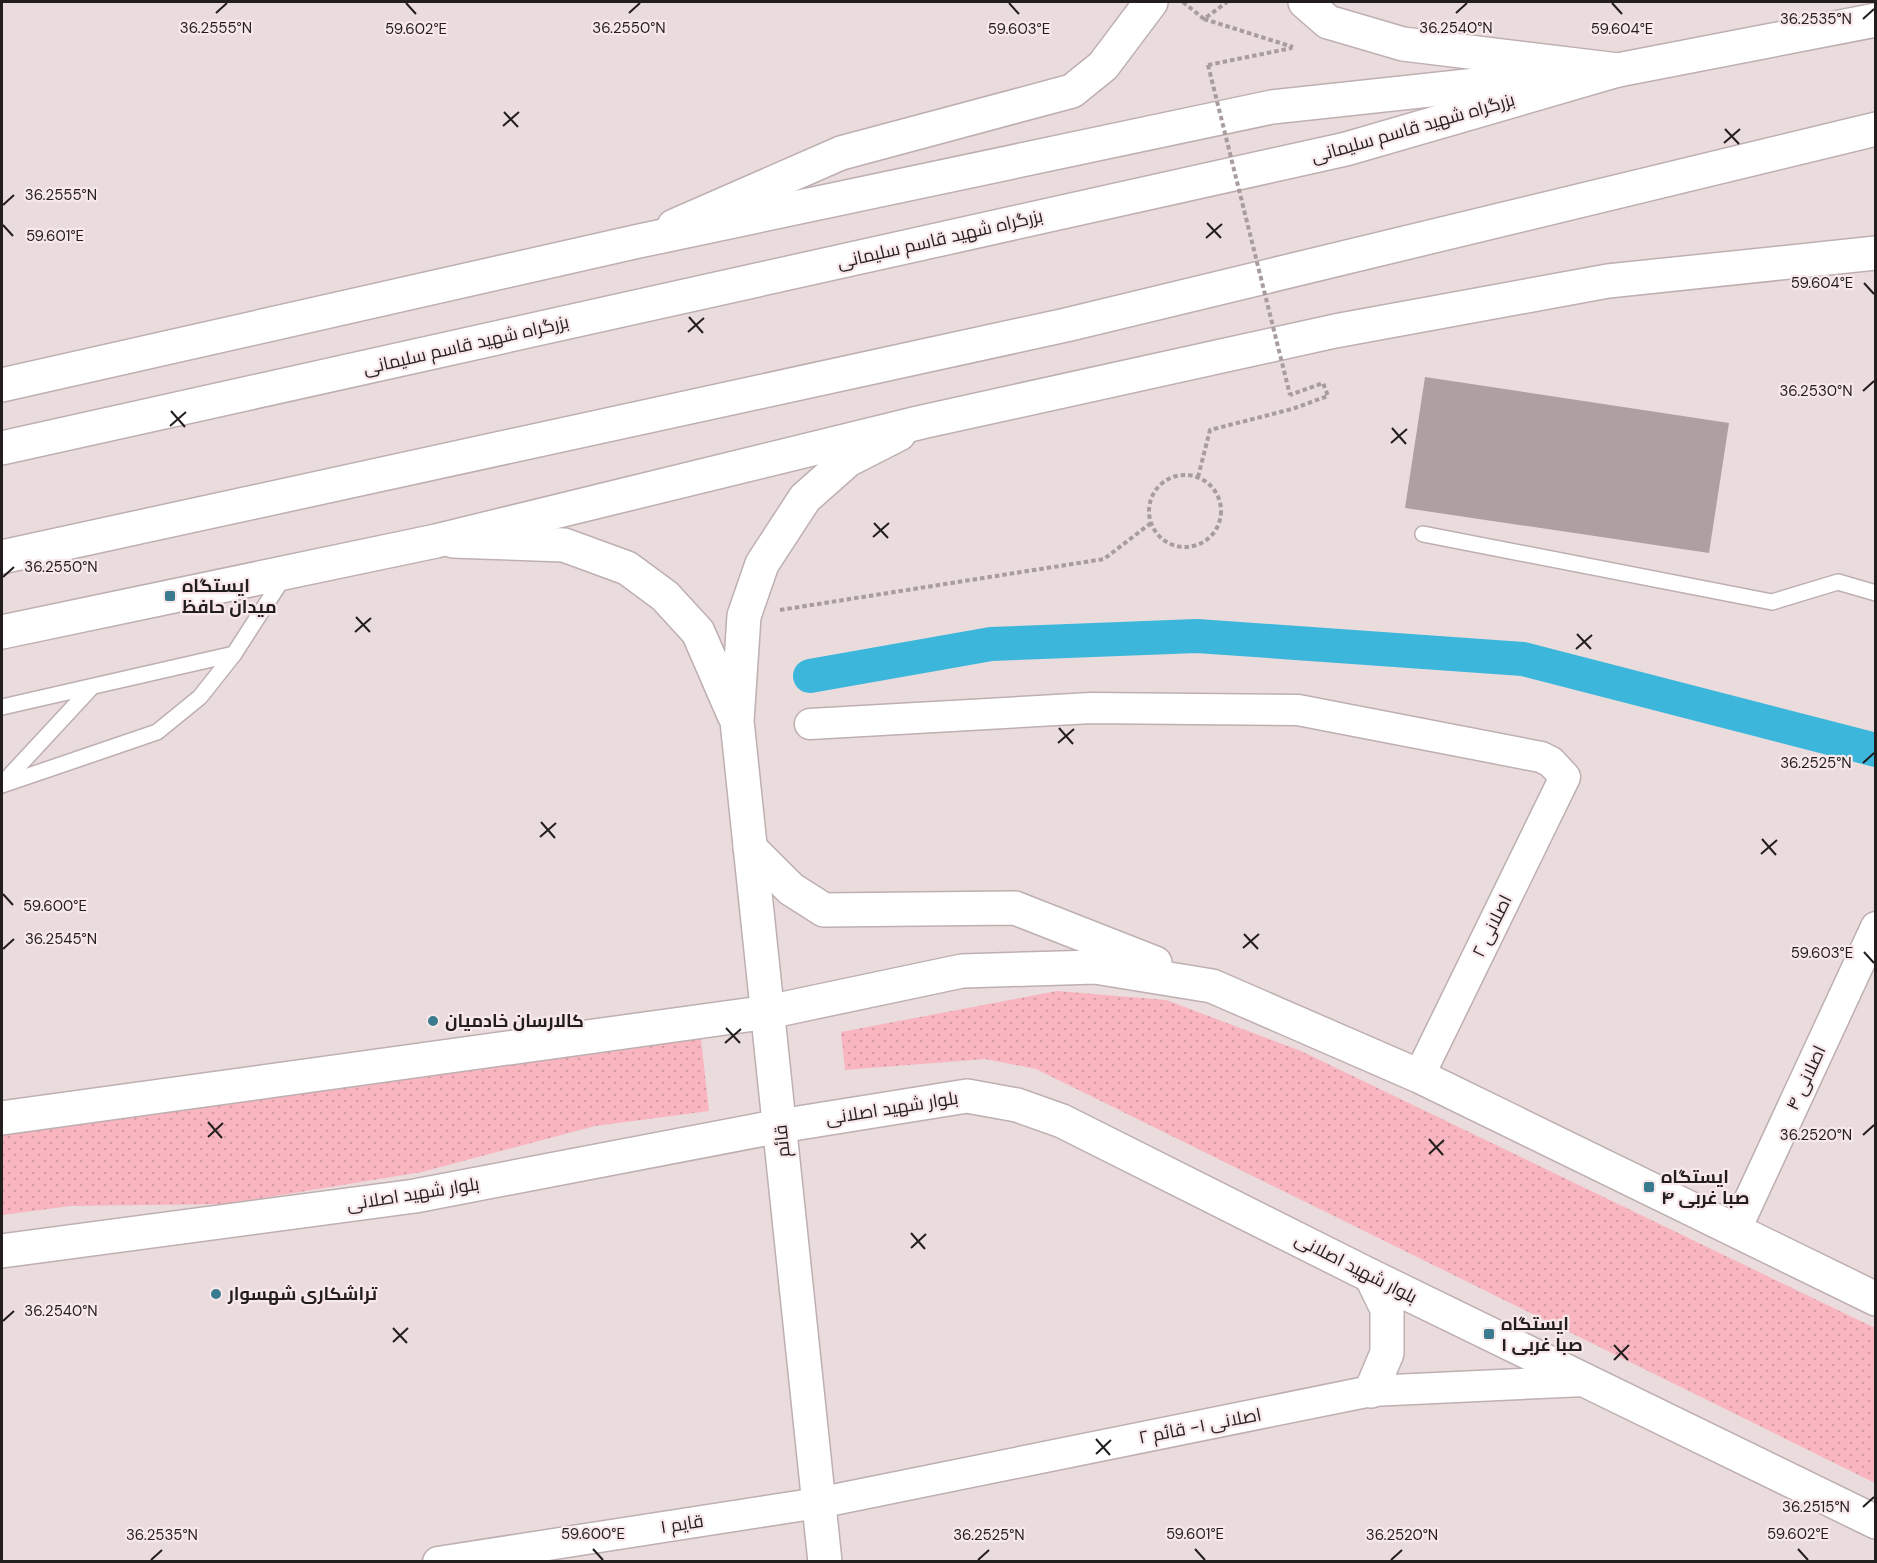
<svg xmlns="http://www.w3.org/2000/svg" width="1877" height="1563" viewBox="0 0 1877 1563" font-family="'DM Sans',Cairo,sans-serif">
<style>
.grass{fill:url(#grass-dots)}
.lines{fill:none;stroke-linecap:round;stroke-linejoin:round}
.canal{stroke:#3cb7db;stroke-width:34}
.building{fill:#ae9fa1}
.lane-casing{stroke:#beafb1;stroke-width:18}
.street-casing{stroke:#beafb1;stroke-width:33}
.secondary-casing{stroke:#beafb1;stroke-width:36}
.highway-casing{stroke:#beafb1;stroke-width:36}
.path{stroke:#a89c9d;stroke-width:4;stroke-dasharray:4.5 3;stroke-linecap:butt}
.lane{stroke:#fff;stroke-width:15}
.street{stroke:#fff;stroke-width:30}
.secondary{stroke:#fff;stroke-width:33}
.highway{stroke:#fff;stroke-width:33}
.path-bridge{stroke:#a89c9d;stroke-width:4;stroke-dasharray:4.5 3;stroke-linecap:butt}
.ticks{fill:none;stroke:#231e1e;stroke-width:2}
.poi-dot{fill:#3b7b8f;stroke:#f8e8ea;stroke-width:2}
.labels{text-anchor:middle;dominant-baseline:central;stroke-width:4.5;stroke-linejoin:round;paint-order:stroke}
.street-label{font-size:18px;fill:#231e1e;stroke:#f8e8ea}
.poi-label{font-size:18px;font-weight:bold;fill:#231e1e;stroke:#f8e8ea;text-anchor:start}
.ticks-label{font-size:15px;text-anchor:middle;fill:#231e1e;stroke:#f8e8ea;stroke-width:4.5;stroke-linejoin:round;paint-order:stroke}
</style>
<defs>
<pattern id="grass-dots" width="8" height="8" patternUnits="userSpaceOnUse" patternTransform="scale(1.5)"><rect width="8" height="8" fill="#f9b6c0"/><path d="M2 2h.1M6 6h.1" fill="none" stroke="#d59ca5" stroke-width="1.8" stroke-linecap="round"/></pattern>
</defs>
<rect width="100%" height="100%" fill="#eadbdd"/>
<!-- grass -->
<g class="grass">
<path d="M1057 991 1166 1000 1301 1051 1875 1328V1483L1036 1069 985 1059 845 1070 841 1032Z"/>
<path d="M701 1039 709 1111 595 1126 422 1172 227 1204 71 1206 2 1215V1134Z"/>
</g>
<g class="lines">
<!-- canal -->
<path class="canal" d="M810 676 991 644 1197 636 1523 659 1876 750"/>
</g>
<!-- building -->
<path class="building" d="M1425 377 1729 423 1709 553 1405 508Z"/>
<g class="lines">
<!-- lane casing -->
<g class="lane-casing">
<g id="lane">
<path d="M1423 534 1772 602 1838 582 1876 593"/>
<path d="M2 707 234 654"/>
<path d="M2 784 91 688"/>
<path d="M2 785 157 732 200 697 234 654 285 575"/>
</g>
</g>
<!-- street casing -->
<g class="street-casing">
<g id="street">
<path d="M810 724 1091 708 1298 710 1541 757 1551 762 1565 777 1419 1076"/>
<path d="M1736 1229 1876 927"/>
<path d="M438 1562 818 1503 1371 1391 1585 1381"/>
</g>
</g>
<!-- secondary casing -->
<g class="secondary-casing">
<g id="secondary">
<path d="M1305 2 1328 22 1403 44 1618 70"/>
<path d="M674 226 841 153 1072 91 1103 66 1151 2"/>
<path d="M453 541 564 545 627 568 665 596 698 632 734 715"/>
<path d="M750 848 791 889 824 910 1015 908 1155 963"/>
<path d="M2 1118 768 1012 962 971 1095 967 1212 986 1419 1076 1876 1299"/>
<path d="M2 1251 415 1196 780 1126 967 1096 1017 1105 1062 1121 1371 1276 1876 1522"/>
<path d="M1371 1276 1387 1309V1353L1371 1391"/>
<path d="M825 1562 737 721 744 616 762 564 805 498 848 460 899 434"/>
</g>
</g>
<!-- highway casing -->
<g class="highway-casing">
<g id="highway">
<path d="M2 385 639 241 1272 107 1531 79"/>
<path d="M2 448 1346 149 1618 70 1876 20"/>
<path d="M2 557 1066 325 1876 129"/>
<path d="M2 632 436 541 922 422 1335 331 1608 281 1876 253"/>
</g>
</g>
<!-- path -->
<g class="path">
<path d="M1183 2 1204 19 1227 2"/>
<path d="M1204 19 1293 47"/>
<path d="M1208 65 1292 48"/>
<circle cx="1185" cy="511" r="36"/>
<path d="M1198 477 1210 430 1292 409 1328 396 1323 383 1290 395"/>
<path d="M780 610 1104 559 1151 523"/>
</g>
<!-- lane -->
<use href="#lane" class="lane"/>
<!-- street -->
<use href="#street" class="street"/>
<!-- secondary -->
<use href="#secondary" class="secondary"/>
<!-- highway -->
<use href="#highway" class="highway"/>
<!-- path-bridge -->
<path class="path-bridge" d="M1208 65 1290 395"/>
</g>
<!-- ticks -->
<path class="ticks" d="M406 3 416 14M1009 3 1019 14M1612 3 1622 14M216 13 227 3M629 13 640 3M1456 13 1467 3M1863 19 1874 9M504 112 518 127M503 126 519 112M1725 129 1739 144M1724 143 1740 129M3 205 14 195M1207 223 1221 238M3 225 13 236M1206 238 1222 224M1864 283 1874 294M689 317 703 333M688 332 704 318M1863 391 1874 381M171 411 185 427M170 426 186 412M1392 428 1406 444M1391 443 1407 429M874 523 888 538M873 537 889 523M3 577 14 567M356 617 370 632M355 632 371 618M1577 634 1591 649M1576 649 1592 635M1059 728 1073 744M1058 743 1074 729M1863 763 1874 753M541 822 555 838M540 837 556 823M1762 839 1776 855M1761 854 1777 840M3 894 13 905M1244 934 1258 949M1243 948 1259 934M3 949 14 939M1864 952 1874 963M726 1028 740 1043M725 1043 741 1029M208 1122 222 1138M1863 1135 1874 1125M208 1137 223 1123M1429 1139 1443 1155M1429 1154 1444 1140M911 1233 925 1249M911 1248 926 1234M3 1321 14 1311M393 1328 407 1343M393 1342 408 1328M1614 1345 1628 1360M1614 1360 1629 1345M1096 1439 1110 1455M1096 1454 1111 1440M1863 1507 1874 1497M593 1549 603 1560M1195 1549 1205 1560M1798 1549 1808 1560M151 1560 162 1550M978 1560 989 1550M1391 1560 1402 1550"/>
<!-- markers -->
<g class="poi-dot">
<rect x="164" y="590" width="12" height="12" rx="3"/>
<circle cx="433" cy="1021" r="6"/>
<rect x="1643" y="1181" width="12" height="12" rx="3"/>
<circle cx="216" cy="1294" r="6"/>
<rect x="1483" y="1328" width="12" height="12" rx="3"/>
</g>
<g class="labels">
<!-- street labels -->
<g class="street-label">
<text transform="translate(1413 128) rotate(-16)">بزرگراه شهید قاسم سلیمانی</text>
<text transform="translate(940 239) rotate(-13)">بزرگراه شهید قاسم سلیمانی</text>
<text transform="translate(466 345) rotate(-13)">بزرگراه شهید قاسم سلیمانی</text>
<text transform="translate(1492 926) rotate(-64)">اصلانی ۲</text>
<text transform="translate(1806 1078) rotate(-65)">اصلانی ۴</text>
<text transform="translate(892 1108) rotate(-9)">بلوار شهید اصلانی</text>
<text transform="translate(782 1141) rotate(-96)">قائم</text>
<text transform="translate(413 1194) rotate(-9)">بلوار شهید اصلانی</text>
<text transform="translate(1356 1268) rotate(27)">بلوار شهید اصلانی</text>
<text transform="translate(1200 1426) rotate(-11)">اصلانی ۱- قائم ۲</text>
<text transform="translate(682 1524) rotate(-9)">قایم ۱</text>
</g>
<!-- poi labels -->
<g class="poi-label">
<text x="182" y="586">ایستگاه<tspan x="182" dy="21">میدان حافظ</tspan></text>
<text x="445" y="1021">کالارسان خادمیان</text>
<text x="1661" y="1177">ایستگاه<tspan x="1661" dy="21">صبا غربی ۴</tspan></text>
<text x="228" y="1294">تراشکاری شهسوار</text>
<text x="1501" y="1324">ایستگاه<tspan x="1501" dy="21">صبا غربی ۱</tspan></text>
</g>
</g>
<g class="ticks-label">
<text x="1816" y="24">36.2535°N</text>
<text x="216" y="33">36.2555°N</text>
<text x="1456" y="33">36.2540°N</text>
<text x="629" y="33">36.2550°N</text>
<text x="416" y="34">59.602°E</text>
<text x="1019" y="34">59.603°E</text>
<text x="1622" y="34">59.604°E</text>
<text x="61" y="200">36.2555°N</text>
<text x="55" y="241">59.601°E</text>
<text x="1822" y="288">59.604°E</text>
<text x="1816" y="396">36.2530°N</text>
<text x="61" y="572">36.2550°N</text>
<text x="1816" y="768">36.2525°N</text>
<text x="55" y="911">59.600°E</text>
<text x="61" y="944">36.2545°N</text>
<text x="1822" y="958">59.603°E</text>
<text x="1816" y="1140">36.2520°N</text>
<text x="61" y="1316">36.2540°N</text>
<text x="1816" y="1512">36.2515°N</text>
<text x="593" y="1539">59.600°E</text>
<text x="1195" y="1539">59.601°E</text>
<text x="1798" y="1539">59.602°E</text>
<text x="162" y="1540">36.2535°N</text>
<text x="989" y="1540">36.2525°N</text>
<text x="1402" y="1540">36.2520°N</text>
</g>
<!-- border -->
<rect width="1877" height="1563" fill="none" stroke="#231e1e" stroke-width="6"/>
</svg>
